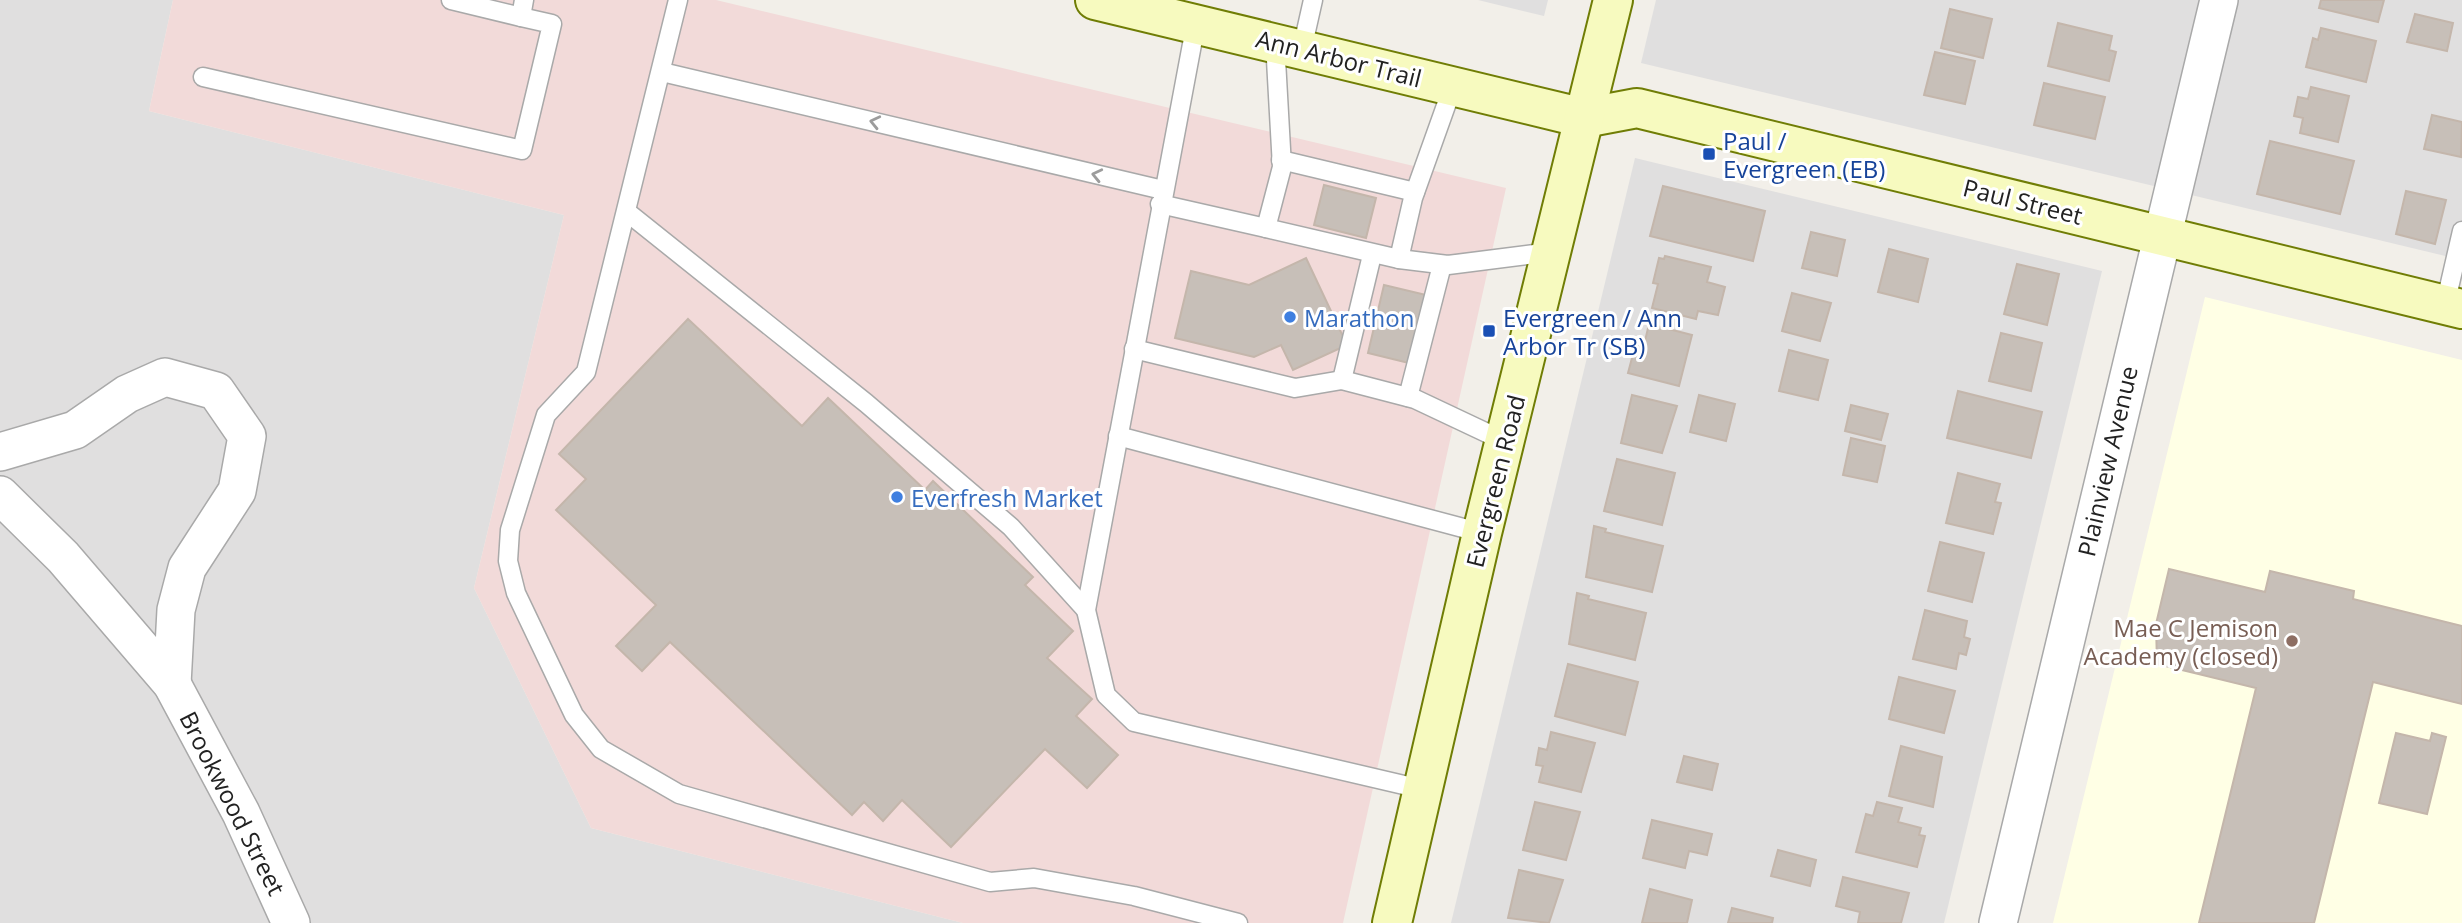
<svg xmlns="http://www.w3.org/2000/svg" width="2462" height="923" viewBox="0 0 2462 923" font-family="'Open Sans',sans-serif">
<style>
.residential{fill:#e0dfdf}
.commercial{fill:#f2dad9}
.education{fill:#ffffe5}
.building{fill:#c7bfb8;stroke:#c4b6ab;stroke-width:2}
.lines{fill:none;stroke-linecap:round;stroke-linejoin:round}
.lane-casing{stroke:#a9a9a9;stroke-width:21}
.street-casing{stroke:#a9a9a9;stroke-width:40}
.secondary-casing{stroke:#707d05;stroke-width:42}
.lane{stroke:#fff;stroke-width:18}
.street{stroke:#fff;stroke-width:37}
.secondary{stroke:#f7fabf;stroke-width:38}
.oneway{stroke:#9c9c9c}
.transit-dot{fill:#1a4fb4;stroke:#fff;stroke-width:2.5}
.shop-dot{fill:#3f7fe0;stroke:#fff;stroke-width:2.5}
.education-dot{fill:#8d6e63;stroke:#fff;stroke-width:2.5}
.labels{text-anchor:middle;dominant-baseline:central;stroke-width:6;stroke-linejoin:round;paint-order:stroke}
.street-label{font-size:24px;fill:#222;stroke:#fff}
.transit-label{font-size:24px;fill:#164399;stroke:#fff;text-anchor:start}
.shop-label{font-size:24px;fill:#366cbe;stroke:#fff;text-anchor:start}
.education-label{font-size:24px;fill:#785e54;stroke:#fff;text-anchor:end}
</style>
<rect width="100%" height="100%" fill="#f2efe9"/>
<!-- residential -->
<g class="residential">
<path d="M0 0H173L149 111 564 215 474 588 591 828 963 923H0Z"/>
<path d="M1478 0H1548L1544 16Z"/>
<path d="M1656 0H2462V260L1641 63Z"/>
<path d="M1635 158 2102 271 1944 923H1451Z"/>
</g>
<!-- commercial -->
<path class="commercial" d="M173 0H716L1506 188 1343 923H963L591 828 474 588 564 215 149 111Z"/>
<!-- education -->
<path class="education" d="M2205 297 2462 360V923H2053Z"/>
<!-- building -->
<g class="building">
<path d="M2321 0H2384L2378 22 2319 8Z"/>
<path d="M1950 9 1992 19 1983 58 1941 48Z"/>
<path d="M2415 14 2453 23 2447 51 2407 42Z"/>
<path d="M2058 23 2112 36 2109 50 2116 52 2109 81 2048 66Z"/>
<path d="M2321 28 2376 41 2366 82 2306 67 2313 38 2318 40Z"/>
<path d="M1935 52 1975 61 1965 104 1924 95Z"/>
<path d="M2044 83 2105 97 2095 139 2034 125Z"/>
<path d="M2311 87 2349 96 2338 142 2300 133 2303 118 2294 116 2298 97 2308 99Z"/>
<path d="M2432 115 2462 122 2461 157 2424 149Z"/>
<path d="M2270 141 2354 161 2340 214 2257 194Z"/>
<path d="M1324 185 1376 198 1366 238 1314 225Z"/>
<path d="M1663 186 1765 211 1753 261 1650 236Z"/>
<path d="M2406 191 2446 200 2435 244 2396 234Z"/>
<path d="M1811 232 1845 240 1837 276 1802 268Z"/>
<path d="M1889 249 1928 259 1918 302 1878 292Z"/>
<path d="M1665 256 1711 267 1707 282 1725 287 1718 315 1698 311 1696 319 1652 308 1658 284 1653 283 1659 258 1664 259Z"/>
<path d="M1306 258 1347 345 1293 370 1281 345 1254 357 1175 338 1191 271 1249 285Z"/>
<path d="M2017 264 2059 274 2047 325 2004 314Z"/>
<path d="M1384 285 1426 295 1409 363 1368 353Z"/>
<path d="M1792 293 1831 303 1820 341 1782 331Z"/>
<path d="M688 319 802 426 828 398 925 490 933 481 1033 577 1025 585 1073 631 1047 658 1092 699 1076 716 1118 755 1087 788 1045 749 951 847 902 800 883 821 864 802 852 815 670 642 642 671 616 646 656 605 556 510 586 479 559 454Z"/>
<path d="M1649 324 1692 335 1679 386 1628 373 1637 339 1645 341Z"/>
<path d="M2001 333 2042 343 2031 391 1989 381Z"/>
<path d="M1789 350 1828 360 1818 400 1779 391Z"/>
<path d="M1958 391 2042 412 2031 458 1947 438Z"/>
<path d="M1632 395 1677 406 1662 453 1621 443Z"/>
<path d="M1699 395 1735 404 1726 441 1690 432Z"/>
<path d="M1851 405 1888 414 1881 440 1845 431Z"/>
<path d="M1851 438 1885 446 1877 482 1843 475Z"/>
<path d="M1617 459 1675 473 1662 525 1604 511Z"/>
<path d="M1958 473 2000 484 1995 502 2001 503 1993 534 1946 523Z"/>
<path d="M1594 526 1606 529 1605 532 1663 546 1652 592 1586 577Z"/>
<path d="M1940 542 1984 553 1972 602 1928 591Z"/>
<path d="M2169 569 2265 592 2270 571 2354 591 2353 599 2462 626V704L2373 682 2314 923H2199L2256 688 2157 664 2156 624Z"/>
<path d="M1577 593 1589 596 1588 599 1646 613 1635 660 1569 644Z"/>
<path d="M1925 610 1967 621 1964 637 1970 639 1966 655 1959 653 1956 669 1913 659Z"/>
<path d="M1568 664 1638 682 1625 735 1555 716Z"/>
<path d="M1899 677 1955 691 1944 733 1889 719Z"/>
<path d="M1551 732 1595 743 1581 792 1539 782 1543 766 1536 765 1539 748 1547 750Z"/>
<path d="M2396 733 2430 741 2432 733 2446 737 2427 814 2379 803Z"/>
<path d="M1901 746 1942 757 1933 807 1889 796Z"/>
<path d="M1684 756 1718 764 1712 790 1677 782Z"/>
<path d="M1535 802 1580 812 1566 860 1523 850Z"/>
<path d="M1877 802 1902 808 1898 822 1921 828 1919 835 1925 836 1917 867 1856 852 1866 814 1873 816Z"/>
<path d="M1652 820 1712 834 1707 855 1689 851 1685 868 1643 858Z"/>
<path d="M1778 850 1816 860 1810 886 1771 876Z"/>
<path d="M1519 870 1563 880 1549 923 1508 918Z"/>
<path d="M1843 877 1909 893 1901 923H1858L1860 912 1836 906Z"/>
<path d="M1650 889 1692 900 1687 923H1642Z"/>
<path d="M1732 908 1773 918 1772 923H1728Z"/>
</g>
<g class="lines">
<!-- lane casing -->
<g class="lane-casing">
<g id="lane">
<path d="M451 0 521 17 524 0"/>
<path d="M678 0 586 372 546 415 510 530 508 561 516 593 574 715 601 749 679 794 990 882 1034 878 1134 896 1238 923"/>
<path d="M1196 23 1086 610 1106 695 1134 722 1421 789"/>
<path d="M1275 42 1282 167 1266 228 1399 259 1413 198 1453 86"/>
<path d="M1302 49 1313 0"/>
<path d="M662 72 1163 190"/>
<path d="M203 77 522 150 552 24 521 17"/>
<path d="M1281 160 1415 192"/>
<path d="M1160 204 1266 228"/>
<path d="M627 212 866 403 1011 527 1086 610"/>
<path d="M1372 255 1342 380 1415 399 1504 441"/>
<path d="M1399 259 1448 265 1550 252"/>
<path d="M2445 305 2462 231"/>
<path d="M1134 349 1295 388 1342 380"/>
<path d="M1408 397 1442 265"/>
<path d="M1118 436 1482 533"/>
</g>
</g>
<!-- street casing -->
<g class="street-casing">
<g id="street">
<path d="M0 452 75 430 127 394 165 377 216 391 247 436 237 491 187 568 176 610 172 684"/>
<path d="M0 495 63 557 172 684 241 813 291 923"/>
<path d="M1998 923 2219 0"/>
</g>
</g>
<!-- secondary casing -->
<g class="secondary-casing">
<g id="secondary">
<path d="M1095 0 1584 118 1637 108 2462 309"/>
<path d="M1392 923 1482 533 1613 0"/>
</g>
</g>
<!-- lane -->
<use href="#lane" class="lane"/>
<!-- street -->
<use href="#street" class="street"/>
<!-- secondary -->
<use href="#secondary" class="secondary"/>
</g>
<!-- one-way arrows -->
<defs><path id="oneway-chevron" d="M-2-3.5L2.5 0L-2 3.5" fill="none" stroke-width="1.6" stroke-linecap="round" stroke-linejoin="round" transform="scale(1.75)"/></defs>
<g class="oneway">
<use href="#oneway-chevron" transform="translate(875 122) rotate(-167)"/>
<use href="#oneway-chevron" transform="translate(1097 175) rotate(-167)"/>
</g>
<!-- markers -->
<g class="transit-dot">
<rect x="1702" y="147" width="14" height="14" rx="3.5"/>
<rect x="1482" y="324" width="14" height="14" rx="3.5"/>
</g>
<g class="shop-dot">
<circle cx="1290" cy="317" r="7"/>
<circle cx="897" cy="497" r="7"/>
</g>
<circle class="education-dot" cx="2292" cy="641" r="7"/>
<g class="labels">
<!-- street labels -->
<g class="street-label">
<text transform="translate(1339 58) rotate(14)">Ann Arbor Trail</text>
<text transform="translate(2023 201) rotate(14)">Paul Street</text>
<text transform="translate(2107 461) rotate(-77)">Plainview Avenue</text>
<text transform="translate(1495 481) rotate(-76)">Evergreen Road</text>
<text transform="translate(233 803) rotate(63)">Brookwood Street</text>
</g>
<!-- transit labels -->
<g class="transit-label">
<text x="1723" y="140">Paul /<tspan x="1723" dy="28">Evergreen (EB)</tspan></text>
<text x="1503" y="317">Evergreen / Ann<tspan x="1503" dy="28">Arbor Tr (SB)</tspan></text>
</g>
<!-- shop labels -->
<g class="shop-label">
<text x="1304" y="317">Marathon</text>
<text x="911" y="497">Everfresh Market</text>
</g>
<!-- education labels -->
<g class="education-label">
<text x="2278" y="627">Mae C Jemison<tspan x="2278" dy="28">Academy (closed)</tspan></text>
</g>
</g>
</svg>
